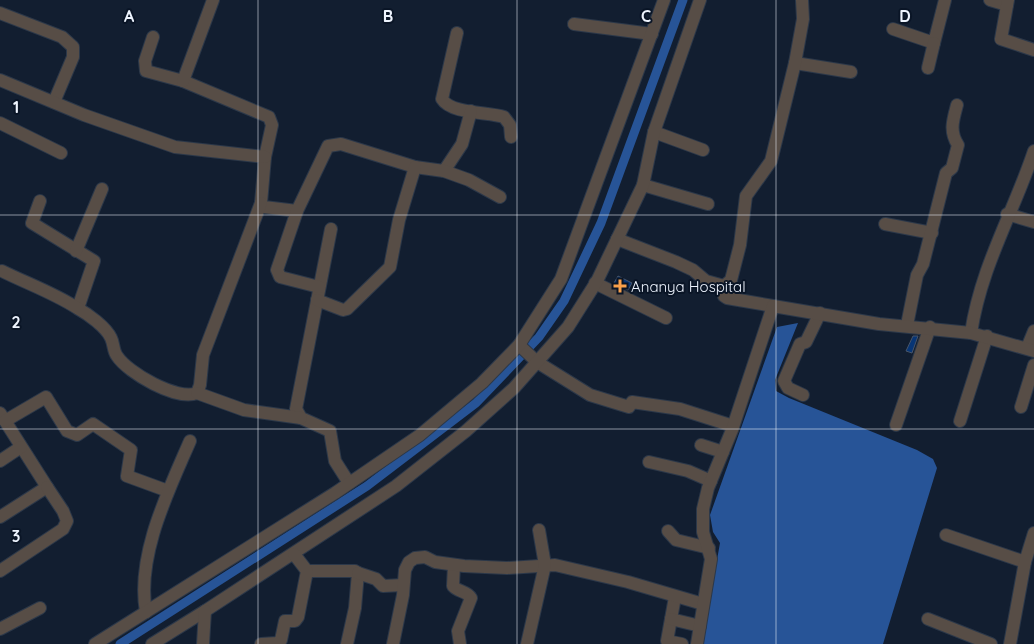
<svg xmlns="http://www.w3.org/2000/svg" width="1034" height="644" viewBox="0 0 1034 644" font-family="Quicksand,sans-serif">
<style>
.water{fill:#275497}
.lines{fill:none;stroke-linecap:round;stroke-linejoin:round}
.canal{stroke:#275497;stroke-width:9}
.building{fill:#073575;stroke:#47556a}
.minor-casing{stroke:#2c3849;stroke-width:14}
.minor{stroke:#574d46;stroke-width:12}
.grid{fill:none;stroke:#eef4fe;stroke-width:1;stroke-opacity:0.55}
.poi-dot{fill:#f8a04b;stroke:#0a1526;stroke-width:2}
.labels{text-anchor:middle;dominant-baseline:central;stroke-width:4;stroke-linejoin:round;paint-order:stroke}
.poi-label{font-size:15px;fill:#eef4fe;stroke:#0a1526;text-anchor:start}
.grid-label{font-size:16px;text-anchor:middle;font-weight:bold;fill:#eef4fe;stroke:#0a1526;stroke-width:4;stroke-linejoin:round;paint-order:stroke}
</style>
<rect width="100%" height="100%" fill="#121e30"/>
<!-- water -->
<path class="water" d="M798 323 775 380 776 391 789 398 917 450 933 459 937 468 883 644H702L720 543 713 532 710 515 777 327Z"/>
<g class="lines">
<!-- canal -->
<path class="canal" d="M120 644 367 486 476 403 539 337 564 301 601 223 683 0"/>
</g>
<!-- building -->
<g class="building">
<path d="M618 276 632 283 628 290 614 283Z"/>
<path d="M913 336H918L912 353 906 351Z"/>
</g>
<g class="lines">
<!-- minor casing -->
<g class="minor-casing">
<g id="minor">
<path d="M990 0 1007 5"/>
<path d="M1008 0 1001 39 1034 50"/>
<path d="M0 13 62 37 73 47V57L54 102"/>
<path d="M574 24 652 34"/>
<path d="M893 29 934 43 945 0"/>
<path d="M457 33 442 99C451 114 488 112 504 117L510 125 511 137"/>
<path d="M153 37 145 61 146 71 183 81 269 117 272 125 265 157 261 203 264 207 297 211"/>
<path d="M795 63 851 72"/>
<path d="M928 68 934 43"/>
<path d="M0 80 84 115 175 147 265 157"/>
<path d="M183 81 213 0"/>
<path d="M0 123 61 153"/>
<path d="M654 132 703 150"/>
<path d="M444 171 462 144 471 111"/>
<path d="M643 185 708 204"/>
<path d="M40 201 32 223 94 261 78 308"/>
<path d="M1007 214 1034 222"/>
<path d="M885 224 932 233"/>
<path d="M331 229 296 409 301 418 330 431 335 461 349 483"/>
<path d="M617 239 676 262 693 270 706 281 724 286V296L727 298 773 306"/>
<path d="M76 251 102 189"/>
<path d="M2 271C26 283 54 293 77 308 88 314 106 327 111 338 114 344 113 351 117 356 128 373 177 401 197 393L200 385 203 355 261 203"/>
<path d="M595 283 666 318"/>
<path d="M724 286 731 280 740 245 746 196 771 161 795 63 803 19 802 0"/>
<path d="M319 287 280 277 277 270 297 211 328 146 341 144 415 167 444 171 469 180 500 197"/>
<path d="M317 300 343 310 347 309 390 267 399 220 415 167"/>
<path d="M907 325 917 275 923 264 946 173 952 168 958 145C949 131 953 120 957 105"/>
<path d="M971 333C981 266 1013 214 1034 151"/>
<path d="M519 345 537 362 590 395 629 407 632 402 680 409 733 426"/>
<path d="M1027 348 1034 331"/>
<path d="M197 393 244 410 301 418"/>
<path d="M803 395 788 388 784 381 800 344 806 342 820 313"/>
<path d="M1021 407 1034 365"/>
<path d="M0 413 47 487 0 517"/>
<path d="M5 421 46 397 67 431 77 435 93 424 131 450 127 476 168 491"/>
<path d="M960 421 987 336"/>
<path d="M896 425 930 327"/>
<path d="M701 445 723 452"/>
<path d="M0 461 21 447"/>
<path d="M649 462 688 471 711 481"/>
<path d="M668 531 676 540 709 548"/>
<path d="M946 535 1025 562"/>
<path d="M454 565 453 586C458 592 467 591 471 598L458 631 460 644"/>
<path d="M0 571 63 529 67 521 63 511 47 487"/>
<path d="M307 571H355L358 573 355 608 347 644"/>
<path d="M358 573 376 579 383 586 403 585"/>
<path d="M675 597 667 641 682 644"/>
<path d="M146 612C136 556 168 492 190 441"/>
<path d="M671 619 700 626"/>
<path d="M928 619 991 644"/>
<path d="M0 629 40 608"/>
<path d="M95 644 335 493 420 435 482 383 519 345 561 279 664 0"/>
<path d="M152 644 205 611 396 486 466 431 514 388 568 327 597 281 643 185 654 132 700 0"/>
<path d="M203 644 205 611"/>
<path d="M261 644 277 643 281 640 285 621H295L298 617 307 571 294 554"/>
<path d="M393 644 403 595 405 570 409 562 415 558 425 557 435 562 464 566 507 568 555 565 628 582 703 604"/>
<path d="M527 644 545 565 539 530"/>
<path d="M697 644 711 559 703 532V509L708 488 732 430 773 306 879 324 971 333 1034 351"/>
<path d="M1010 644 1025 562 1034 533"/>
</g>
</g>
<!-- minor -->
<use href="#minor" class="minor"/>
</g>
<!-- grid -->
<path class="grid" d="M258 0V644M517 0V644M776 0V644M0 215H1034M0 429H1034"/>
<!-- markers -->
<path class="poi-dot" d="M617.5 278.5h5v5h5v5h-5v5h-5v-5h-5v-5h5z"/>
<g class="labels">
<!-- poi labels -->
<g class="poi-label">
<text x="631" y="286">Ananya Hospital</text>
</g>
</g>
<g class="grid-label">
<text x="129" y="22">A</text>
<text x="388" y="22">B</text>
<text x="646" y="22">C</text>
<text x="905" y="22">D</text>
<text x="16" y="113">1</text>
<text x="16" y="328">2</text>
<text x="16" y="542">3</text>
</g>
</svg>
